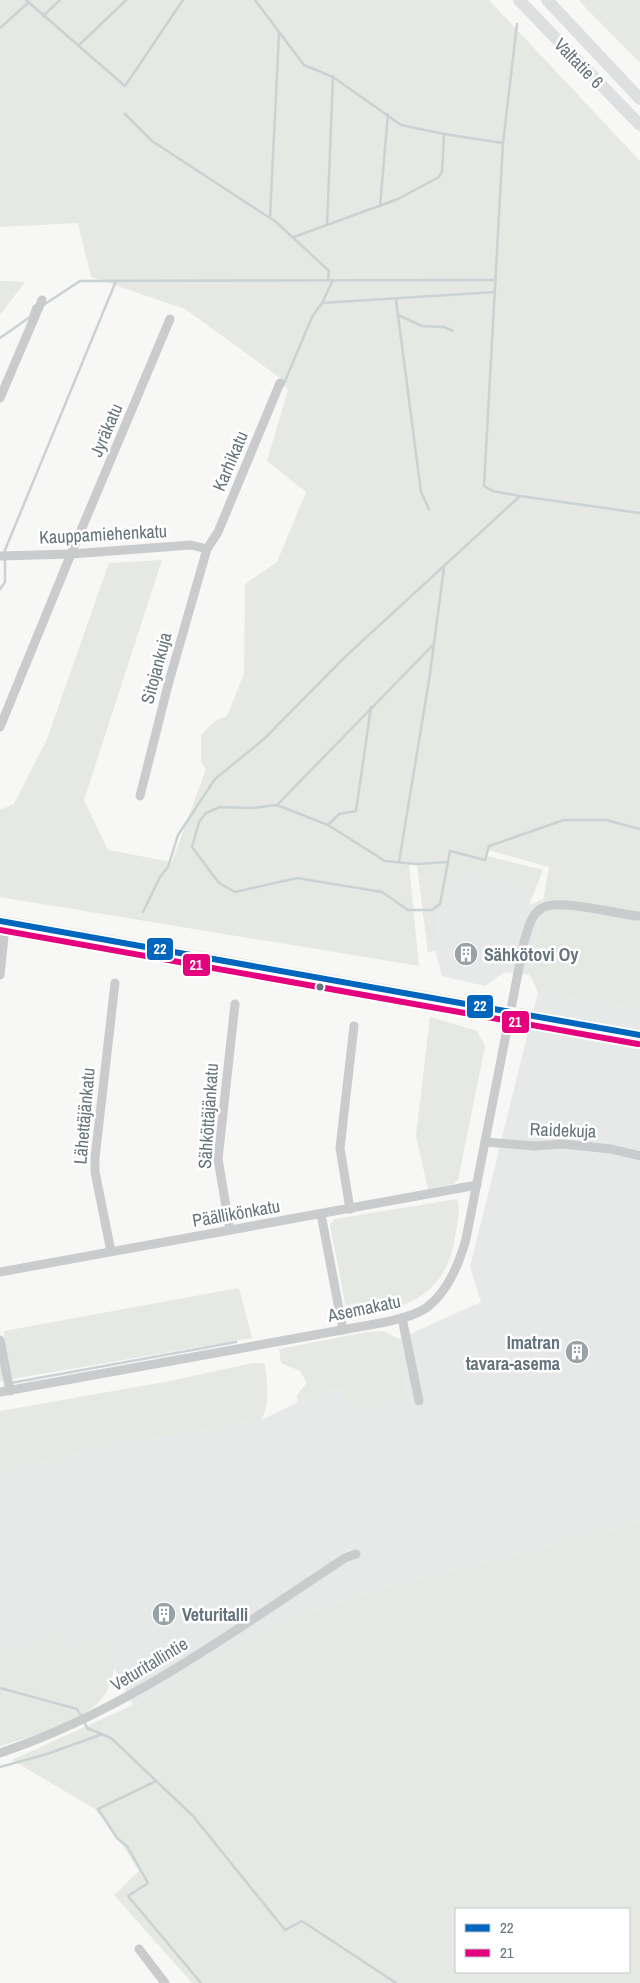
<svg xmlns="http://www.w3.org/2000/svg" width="640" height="1983" viewBox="0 0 640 1983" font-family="'Archivo Narrow',sans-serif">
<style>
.built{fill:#e7e8e8}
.green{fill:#e6e8e4;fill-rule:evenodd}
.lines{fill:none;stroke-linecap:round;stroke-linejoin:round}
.stream{stroke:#cad2d4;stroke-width:2.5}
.minor{stroke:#c9cbcc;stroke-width:9}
.major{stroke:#dedfe0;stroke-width:11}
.highway{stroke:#dedfe0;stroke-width:12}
.bus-1-casing{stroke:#fff;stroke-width:10}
.bus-2-casing{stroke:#fff;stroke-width:10}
.bus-1{stroke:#0065bd;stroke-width:6}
.bus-2{stroke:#e5007d;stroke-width:6}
.bus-dot{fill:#66757d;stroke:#fff;stroke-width:2}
.labels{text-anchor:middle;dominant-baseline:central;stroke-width:5;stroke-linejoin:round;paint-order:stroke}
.street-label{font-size:18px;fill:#66757d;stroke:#fff}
.poi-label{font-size:18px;font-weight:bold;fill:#66757d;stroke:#fff;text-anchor:start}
.line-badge{stroke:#fff;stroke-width:2}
.badge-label{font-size:14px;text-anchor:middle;font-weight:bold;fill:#fff}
</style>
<rect width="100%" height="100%" fill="#f7f7f6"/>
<!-- built -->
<g class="built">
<path d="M457 873 505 877 524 890 529 905 543 899 530 975 505 972 485 986 442 976 435 950 438 914Z"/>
<path d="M538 992 640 1009V1522L369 1592 263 1629 133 1705 114 1668 117 1646 76 1650 52 1633 26 1650 0 1643V1473L78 1454 114 1443 157 1438 261 1420 298 1402 311 1404 323 1392 344 1389 348 1410 409 1399 399 1339 481 1302 470 1267Z"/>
</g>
<!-- green -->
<g class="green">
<path d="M0 0H489L640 161V1009L538 992 530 975 549 867 488 850 487 856 543 870 529 905 524 890 505 877 457 873 438 914 435 950 428 953 417 865 409 864 419 966 0 897V810L14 804 47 739 109 563 162 560 84 800 108 850 172 862 206 769 201 762V735L215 721 227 716 244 674 245 584 277 562 306 492 267 461 288 390 280 378 185 309 91 277 78 223 0 227Z"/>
<path d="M579 0H640V63L582 4Z"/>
<path d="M0 281 25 282 0 315Z"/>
<path d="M430 1017 477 1031 485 1046 458 1180 454 1184 428 1189 416 1136Z"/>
<path d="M457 1199C461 1211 457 1224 455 1237 446 1297 405 1308 354 1318L347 1313 330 1225 335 1219Z"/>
<path d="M239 1288 252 1338 0 1381V1341L4 1340V1331Z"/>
<path d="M383 1331 399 1339 409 1399 348 1411 343 1389 323 1392 311 1404 298 1402 297 1395 307 1383 300 1371 281 1363 279 1349 367 1332Z"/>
<path d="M253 1363H264C268 1378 270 1407 261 1420L157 1438 114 1443 78 1454 0 1473V1411L170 1381Z"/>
<path d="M640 1522V1983H192L114 1895 139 1871 115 1834 95 1809 12 1760 133 1705 263 1629 369 1592ZM456 1909H629V1972H456Z"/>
<path d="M52 1633 76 1650 107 1635 117 1646C115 1662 113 1684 103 1697 86 1721 28 1738 0 1746V1643L26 1650Z"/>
</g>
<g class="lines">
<!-- stream -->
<g class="stream">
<path d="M26 0 125 86 183 0"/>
<path d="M255 0 304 65 333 77 401 125 444 134 503 143"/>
<path d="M43 16 60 0"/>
<path d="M517 24 503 143 484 486 493 491 520 496 640 513"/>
<path d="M0 28 29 2"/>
<path d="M78 46 126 0"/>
<path d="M125 114 152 141 276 222 329 271 328 280"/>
<path d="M380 206 388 114"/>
<path d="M270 217 279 33"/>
<path d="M327 225 333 77"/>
<path d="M294 237 398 199 439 177 442 171 444 134"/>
<path d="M396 300 421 492 429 509"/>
<path d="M322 303 495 292"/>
<path d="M42 306 80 281 495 280"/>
<path d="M398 315 422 326 444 327 453 331"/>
<path d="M0 338 30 317 34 306H37"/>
<path d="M283 386 312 317 322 303 333 280"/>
<path d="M0 589 5 582V550L116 281"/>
<path d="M277 805 433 645"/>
<path d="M328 825 339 814 356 811 371 707"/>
<path d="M399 862 430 674 444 567"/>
<path d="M447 862 416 864 385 861 328 825 277 805 251 808 220 807 206 813 199 822 192 847 219 883 235 892 297 878 382 892 408 910H432L440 904 450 851 485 860 489 846 564 820H606L640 829"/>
<path d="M143 912 160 877 168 867 178 835 215 779 264 739 346 656 520 496"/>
<path d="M11 1383 236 1342"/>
<path d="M0 1688 77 1709 81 1716"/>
<path d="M84 1721 87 1728 111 1738 193 1816 285 1930 302 1921 396 1983"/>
<path d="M0 1767 47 1754 100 1735"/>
<path d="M156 1781 98 1809 117 1838 127 1846 148 1883 128 1896 201 1983"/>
</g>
<!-- minor -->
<g class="minor">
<path d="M0 398 42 300"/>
<path d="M0 556 71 554 191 545 207 549"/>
<path d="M0 727 71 554 170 319"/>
<path d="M140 796 168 685 207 549 218 532 280 383"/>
<path d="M0 975 4 937"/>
<path d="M485 1142 535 1146 563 1144 611 1149 640 1156"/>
<path d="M350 1209 340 1148 354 1026"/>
<path d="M321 1214 343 1330"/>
<path d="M230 1230 218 1159 235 1004"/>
<path d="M111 1251 95 1172V1158L115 983"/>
<path d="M0 1272 477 1185"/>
<path d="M402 1318 419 1401"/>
<path d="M0 1340 10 1391"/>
<path d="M0 1392 386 1322C398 1319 415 1316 426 1308 447 1293 459 1264 466 1239L524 942C528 930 530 915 542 908 558 898 617 914 638 916"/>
<path d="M0 1753C126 1711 235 1630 345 1558L356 1554"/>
<path d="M139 1949 165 1983"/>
</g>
<!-- major -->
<path class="major" d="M0 921 640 1035"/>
<!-- highway -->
<g class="highway">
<path d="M519 0 640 125"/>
<path d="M547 0 640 99"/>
</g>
<!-- bus-1 casing -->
<g class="bus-1-casing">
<path id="bus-1" d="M0 921 640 1035"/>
</g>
<!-- bus-2 casing -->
<g class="bus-2-casing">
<path id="bus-2" d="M0 930 638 1044"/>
</g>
<!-- bus-1 -->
<use href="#bus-1" class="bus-1"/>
<!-- bus-2 -->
<use href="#bus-2" class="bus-2"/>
</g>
<!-- icons -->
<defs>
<g id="building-disc" transform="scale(1.25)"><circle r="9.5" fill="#99a2a7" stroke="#fff"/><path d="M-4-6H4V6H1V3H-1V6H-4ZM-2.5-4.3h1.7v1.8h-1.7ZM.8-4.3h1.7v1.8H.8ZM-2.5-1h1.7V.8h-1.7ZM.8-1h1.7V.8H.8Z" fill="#fff"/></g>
</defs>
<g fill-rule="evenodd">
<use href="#building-disc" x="466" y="954"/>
<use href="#building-disc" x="577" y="1352"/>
<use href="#building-disc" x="164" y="1614"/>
</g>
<!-- markers -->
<circle class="bus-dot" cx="320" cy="987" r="4.5"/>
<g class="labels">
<!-- street labels -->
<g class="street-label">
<text transform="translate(579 63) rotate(46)">Valtatie 6</text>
<text transform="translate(106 430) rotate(-67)">Jyräkatu</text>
<text transform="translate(230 461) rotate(-67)">Karhikatu</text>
<text transform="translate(103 534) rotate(-3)">Kauppamiehenkatu</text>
<text transform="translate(156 668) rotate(-75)">Sitojankuja</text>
<text transform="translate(84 1116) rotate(-85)">Lähettäjänkatu</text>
<text transform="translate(208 1116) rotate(-86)">Sähköttäjänkatu</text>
<text transform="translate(563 1130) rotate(2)">Raidekuja</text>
<text transform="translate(236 1213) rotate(-10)">Päällikönkatu</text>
<text transform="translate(364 1308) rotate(-12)">Asemakatu</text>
<text transform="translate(149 1664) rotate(-31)">Veturitallintie</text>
</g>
<!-- poi labels -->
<g class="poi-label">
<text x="484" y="954">Sähkötovi Oy</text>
<text x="560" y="1342" text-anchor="end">Imatran<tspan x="560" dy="21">tavara-asema</tspan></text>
<text x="182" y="1614">Veturitalli</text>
</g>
</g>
<g class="line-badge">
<rect x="146" y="937" width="28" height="24" rx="5" fill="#0065bd"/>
<rect x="182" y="953" width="29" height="24" rx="5" fill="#e5007d"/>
<rect x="466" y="994" width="28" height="25" rx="5" fill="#0065bd"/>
<rect x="501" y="1010" width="29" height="24" rx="5" fill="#e5007d"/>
</g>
<g class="badge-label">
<text x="160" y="954">22</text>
<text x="196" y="970">21</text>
<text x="480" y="1011">22</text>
<text x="515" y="1027">21</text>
</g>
<!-- legend -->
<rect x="455" y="1908" width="175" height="65" fill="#ffffff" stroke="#c2c8cb"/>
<rect x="465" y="1924" width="25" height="8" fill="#0065bd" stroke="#c2c8cb"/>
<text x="500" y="1933" font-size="15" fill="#66757d">22</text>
<rect x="465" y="1949" width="25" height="8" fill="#e5007d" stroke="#c2c8cb"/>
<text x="500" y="1958" font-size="15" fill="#66757d">21</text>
</svg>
